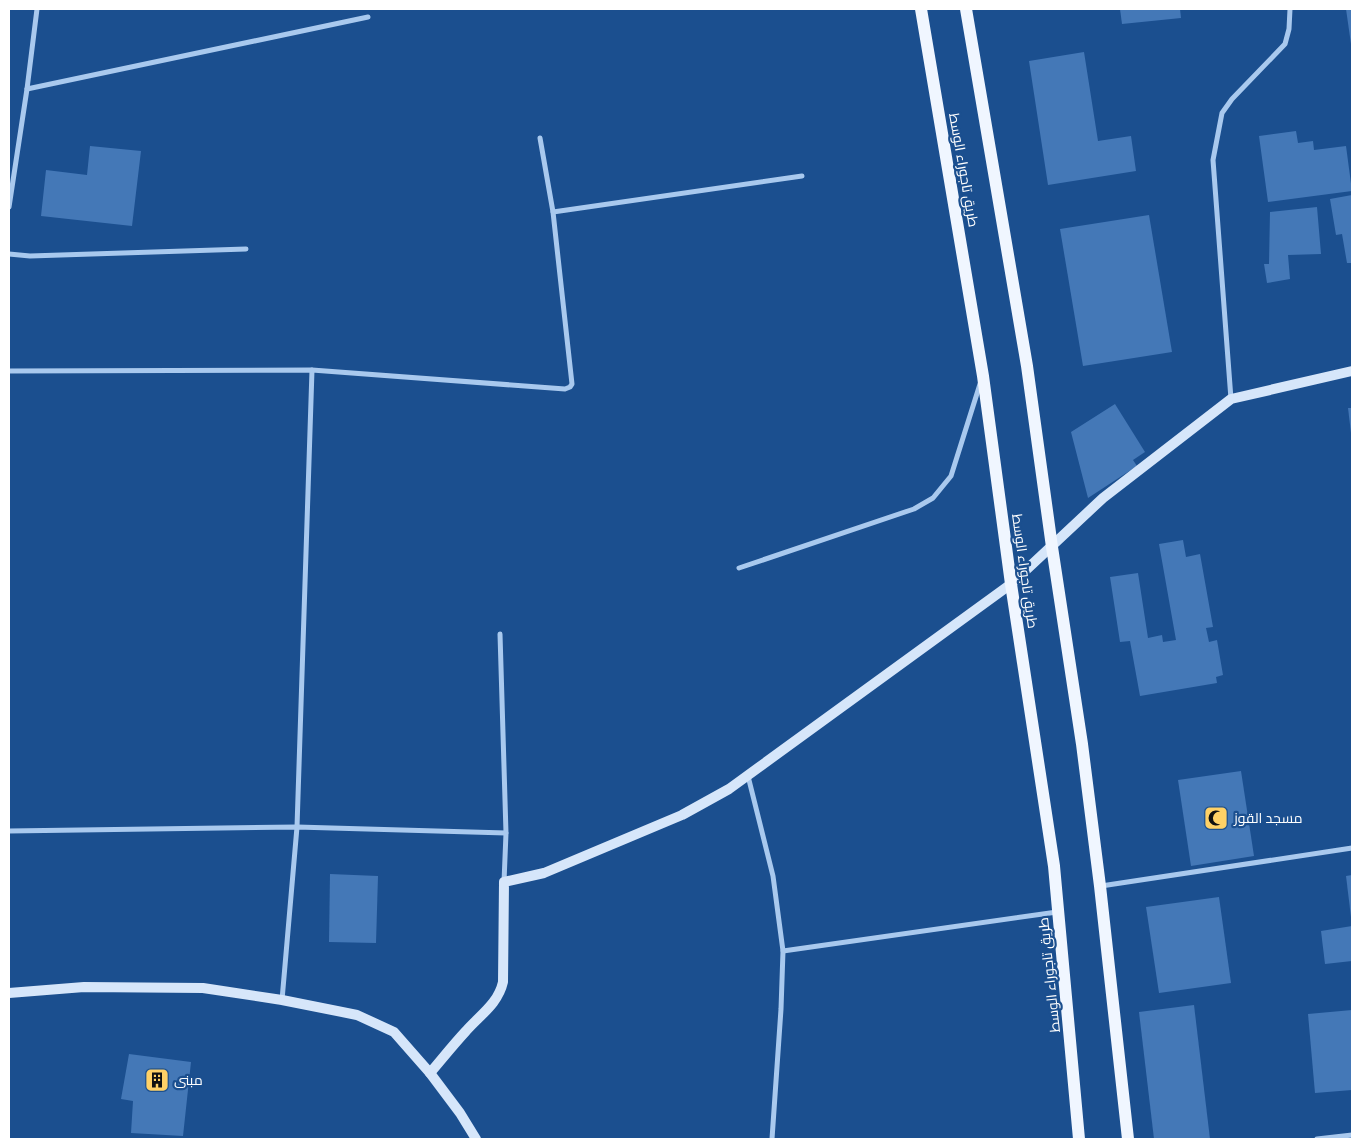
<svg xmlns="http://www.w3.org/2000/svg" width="1361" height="1148" viewBox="0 0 1361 1148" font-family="'Roboto Condensed',Cairo,sans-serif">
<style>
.building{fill:#4478b7}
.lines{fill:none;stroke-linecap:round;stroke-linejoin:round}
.street{stroke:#a9c9ee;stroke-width:5}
.secondary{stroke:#d6e6fa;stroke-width:10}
.primary{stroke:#f0f6ff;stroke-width:12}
.labels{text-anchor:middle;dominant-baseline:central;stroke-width:4.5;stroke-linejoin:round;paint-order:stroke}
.street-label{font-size:14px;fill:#fff;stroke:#1b4f8f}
.poi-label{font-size:14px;fill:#fff;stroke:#1b4f8f;text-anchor:start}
</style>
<rect width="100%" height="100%" fill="#1b4f8f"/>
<!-- building -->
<g class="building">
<path d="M1120 9H1180L1181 18 1122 24Z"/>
<path d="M1346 9H1352V44H1351Z"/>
<path d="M1084 52 1098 141 1131 136 1136 171 1048 185 1029 61Z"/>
<path d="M1296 131 1298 143 1313 141 1314 150 1346 146 1352 191 1268 202 1259 136Z"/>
<path d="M90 146 141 151 132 226 41 216 46 170 87 175Z"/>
<path d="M1352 195V263H1347L1342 234 1336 235 1330 199Z"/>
<path d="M1317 207 1321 254 1288 255 1290 279 1267 283 1264 264H1269L1270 212Z"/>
<path d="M1149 215 1172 352 1083 366 1060 229Z"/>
<path d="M1115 404 1145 452 1133 460 1137 466 1088 498 1071 432Z"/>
<path d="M1348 408H1352V433H1351Z"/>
<path d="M1183 540 1186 557 1200 554 1213 627 1206 628 1209 642 1217 640 1223 675 1216 677 1217 683 1140 696 1130 641 1120 642 1110 577 1138 573 1148 638 1162 635 1163 642 1176 640 1159 544Z"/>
<path d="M1241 771 1254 856 1191 866 1178 780Z"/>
<path d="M330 874 378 876 376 943 329 942Z"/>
<path d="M1352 875V916L1351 917 1346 876Z"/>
<path d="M1219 897 1231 983 1159 993 1146 907Z"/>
<path d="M1352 926V961L1325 964 1321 931Z"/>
<path d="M1194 1005 1210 1139H1154L1139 1012Z"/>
<path d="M1352 1010V1090L1315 1093 1308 1014Z"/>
<path d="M129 1054 191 1062 183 1136 131 1133 133 1101 121 1099Z"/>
</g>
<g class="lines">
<!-- street -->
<g class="street">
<path d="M27 89 368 17"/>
<path d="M9 207 27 89 37 9"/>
<path d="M553 212 802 176"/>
<path d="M9 254 30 256 246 249"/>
<path d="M9 371 312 370 565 389 570 387 572 384 553 212 540 138"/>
<path d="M1231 399 1213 160 1222 113 1232 99 1285 44 1289 29 1290 9"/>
<path d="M739 568 914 509 933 498 951 476 980 384"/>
<path d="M500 634 506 833 504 882"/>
<path d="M748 776 773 876 783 951 781 1009 772 1139"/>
<path d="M9 831 297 827 506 833"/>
<path d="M1101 886 1352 848"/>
<path d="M783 951 1057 912"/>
<path d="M282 1000 297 827 312 370"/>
<path d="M1317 1139 1352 1135"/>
</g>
<!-- secondary -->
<g class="secondary">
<path d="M9 993 84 987 203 988 282 1000 357 1015 394 1032 430 1073 460 1113 476 1139"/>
<path d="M430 1073C442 1059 453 1045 466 1031 480 1015 498 1004 503 982L504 882 544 873 682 815 729 789 1011 584 1103 498 1231 399 1352 371"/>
</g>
<!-- primary -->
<g class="primary">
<path d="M921 9 983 376 1011 584 1054 866 1079 1139"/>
<path d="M966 9 1027 366 1052 547 1082 744 1100 886 1128 1139"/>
</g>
</g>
<!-- icons -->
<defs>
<g id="mosque-square" transform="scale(1.25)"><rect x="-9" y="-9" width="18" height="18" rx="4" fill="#ffd166" stroke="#1b4f8f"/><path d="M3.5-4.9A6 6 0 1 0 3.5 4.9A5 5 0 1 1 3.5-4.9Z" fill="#111"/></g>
<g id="building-square" transform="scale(1.25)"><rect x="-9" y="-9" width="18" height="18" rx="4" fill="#ffd166" stroke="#1b4f8f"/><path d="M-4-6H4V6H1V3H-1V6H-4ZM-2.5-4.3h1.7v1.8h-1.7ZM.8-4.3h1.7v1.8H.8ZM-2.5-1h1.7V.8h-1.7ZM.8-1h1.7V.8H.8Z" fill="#111"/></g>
</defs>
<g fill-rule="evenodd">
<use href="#mosque-square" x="1216" y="818"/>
<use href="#building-square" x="157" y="1080"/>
</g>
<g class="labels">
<!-- street labels -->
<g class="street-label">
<text transform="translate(964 170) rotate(80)">طريق تاجوراء الوسط</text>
<text transform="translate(1025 571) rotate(82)">طريق تاجوراء الوسط</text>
<text transform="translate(1049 975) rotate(-96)">طريق تاجوراء الوسط</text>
</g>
<!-- poi labels -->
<g class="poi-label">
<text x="1234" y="818">مسجد القوز</text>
<text x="174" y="1080">مبنى</text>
</g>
</g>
<!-- border -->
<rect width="1361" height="1148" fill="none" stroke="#ffffff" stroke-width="20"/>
</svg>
